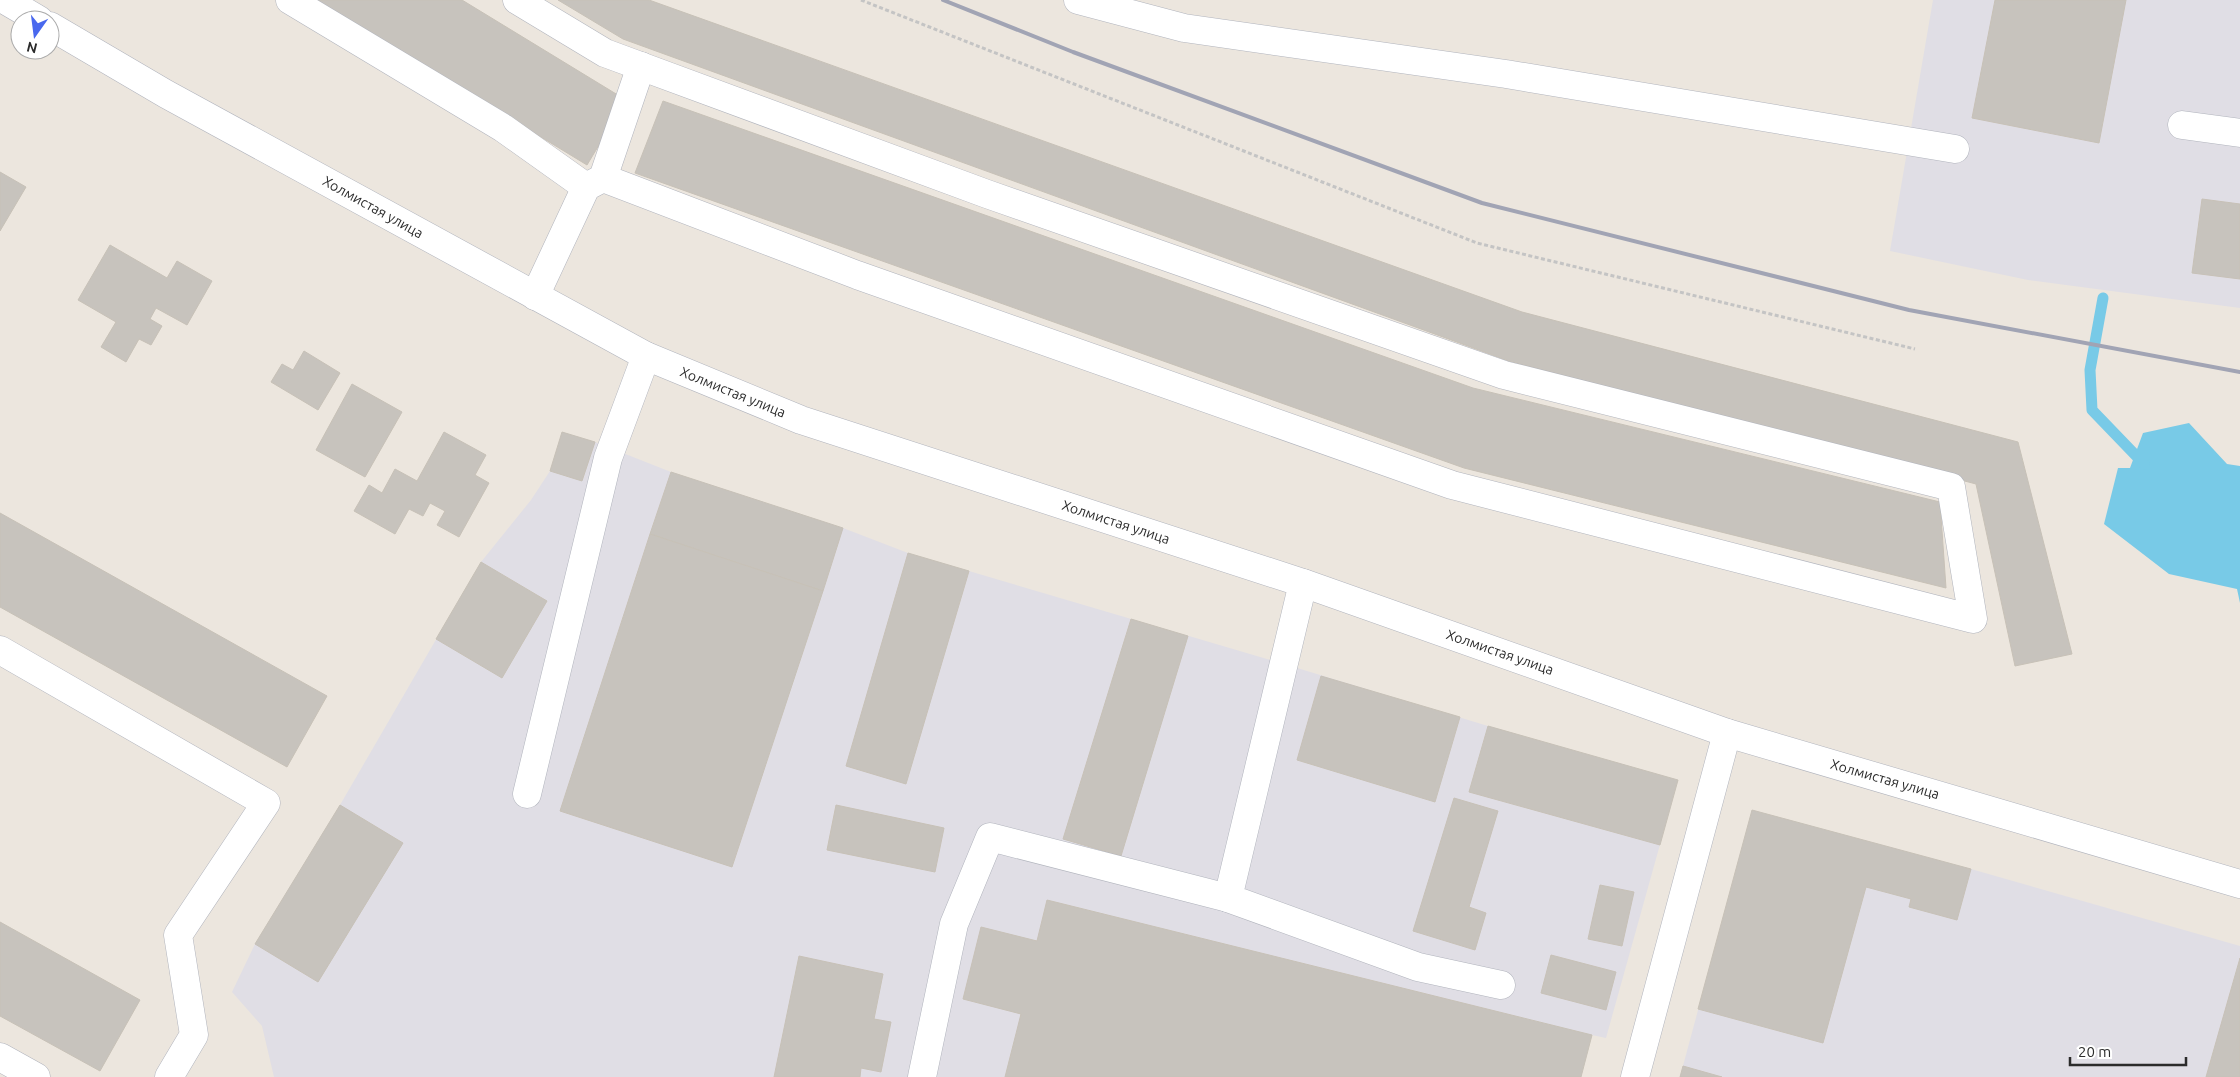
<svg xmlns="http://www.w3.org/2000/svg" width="2240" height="1077" viewBox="0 0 2240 1077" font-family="Ubuntu,sans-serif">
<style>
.industrial{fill:#e0dee5}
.water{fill:#78cae7}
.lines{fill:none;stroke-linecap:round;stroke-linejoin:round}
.stream{stroke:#78cae7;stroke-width:11}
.building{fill:#c7c3bd;stroke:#c7c1b7}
.minor-casing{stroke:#b1b4bd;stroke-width:29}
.path{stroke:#c4c4c4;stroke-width:3;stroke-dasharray:4 2.5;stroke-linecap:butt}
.minor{stroke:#fff;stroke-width:28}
.rail{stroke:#a1a4b4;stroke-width:4}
.labels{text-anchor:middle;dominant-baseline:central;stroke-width:5;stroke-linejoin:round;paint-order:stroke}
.street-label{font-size:14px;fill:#2b2b2b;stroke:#fff}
</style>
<rect width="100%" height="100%" fill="#ece6de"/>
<!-- industrial -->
<g class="industrial">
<path d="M1933 0H2240V308L2028 280 1890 251Z"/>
<path d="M562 432 595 442 671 472 843 528 908 553 1284 664 1488 726 1678 780 1606 1038 1592 1035 1581 1077H274L262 1026 232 992 255 944 340 805 481 562 531 500 550 471Z"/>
<path d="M1752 810 1971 869 2240 946V1077H1680Z"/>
</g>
<!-- water -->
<path class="water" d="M2189 423 2227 464 2240 466V603L2237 589 2169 574 2104 524 2118 468H2130L2143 433Z"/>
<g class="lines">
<!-- stream -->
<path class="stream" d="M2103 298 2090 370 2092 410 2144 464"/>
</g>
<!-- building -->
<g class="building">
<path d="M316 0H462L626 100 587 165Z"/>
<path d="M558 0H649L1522 312 2018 442 2072 654 2015 666 1976 484 1509 361 623 39Z"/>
<path d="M1995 0H2126L2099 143 1972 118Z"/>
<path d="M663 101 1473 388 1940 502 1946 588 1464 468 635 173Z"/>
<path d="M0 172 26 187 0 231Z"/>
<path d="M2202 199 2240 204V279L2192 273Z"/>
<path d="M110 245 167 278 177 261 212 281 187 325 156 308 150 319 162 326 151 345 139 339 126 362 101 347 116 322 78 300Z"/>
<path d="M304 351 340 373 318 410 271 382 282 364 293 370Z"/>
<path d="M352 384 402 412 365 477 316 450Z"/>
<path d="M444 432 486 455 475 475 489 483 459 537 437 525 445 511 430 503 423 516 409 509 395 534 354 511 369 485 382 493 395 469 417 481Z"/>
<path d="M562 432 595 442 582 481 550 471Z"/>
<path d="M671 472 843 528 823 591 650 534Z"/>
<path d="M0 513 327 696 287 767 0 607Z"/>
<path d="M650 534 823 591 732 867 560 811Z"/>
<path d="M908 553 969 571 906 784 846 766Z"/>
<path d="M481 562 547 601 502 678 436 639Z"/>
<path d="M1131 619 1188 636 1121 856 1063 839Z"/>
<path d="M1321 676 1460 717 1435 802 1297 760Z"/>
<path d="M1488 726 1678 780 1660 845 1469 792Z"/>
<path d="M1454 798 1498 811 1469 907 1486 913 1475 950 1413 931Z"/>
<path d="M340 805 403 843 318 982 255 944Z"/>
<path d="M836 805 944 828 935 872 827 850Z"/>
<path d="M1752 810 1971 869 1957 920 1909 907 1911 899 1866 887 1823 1043 1698 1009Z"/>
<path d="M1600 885 1634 892 1622 946 1588 939Z"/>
<path d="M1047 900 1592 1035 1581 1077H1005L1021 1014 963 999 981 927 1037 941Z"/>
<path d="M0 922 140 1000 100 1071 0 1016Z"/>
<path d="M1551 955 1616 972 1606 1010 1541 993Z"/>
<path d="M799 956 883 974 874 1019 891 1022 881 1072 861 1068 860 1077H774Z"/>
<path d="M2240 958V1077H2206Z"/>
<path d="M1683 1066 1722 1077H1680Z"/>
</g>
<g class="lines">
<!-- minor casing -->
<g class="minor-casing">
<g id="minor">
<path d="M5 0 39 20"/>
<path d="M290 0 503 128 586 187"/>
<path d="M517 0 605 53 987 194 1504 375 1951 487 1973 619 1452 485 857 275 603 178"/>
<path d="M1078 0 1184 28 1506 74 1955 149"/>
<path d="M50 26 166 94 646 356 801 420 1303 583 1727 733 2240 884"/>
<path d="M2182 125 2240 133"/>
<path d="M535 296 586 187 603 178 641 66"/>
<path d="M1303 583 1228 898 1418 967 1501 985"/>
<path d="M0 650 266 803 178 935 194 1035 169 1077"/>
<path d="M527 794 608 458 646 356"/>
<path d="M0 1057 36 1077"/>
<path d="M922 1077 954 924 990 837 1228 898"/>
<path d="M1635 1077 1727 733"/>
</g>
</g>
<!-- path -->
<path class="path" d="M861 0 1477 243 1915 349"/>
<!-- minor -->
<use href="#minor" class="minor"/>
<!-- rail -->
<path class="rail" d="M943 0 1073 52 1482 203 1909 310 2240 372"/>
</g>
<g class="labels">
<!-- street labels -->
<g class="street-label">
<text transform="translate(373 207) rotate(29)">Холмистая улица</text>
<text transform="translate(733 392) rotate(22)">Холмистая улица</text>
<text transform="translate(1116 522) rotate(18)">Холмистая улица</text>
<text transform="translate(1500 652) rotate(19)">Холмистая улица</text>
<text transform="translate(1885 779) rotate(16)">Холмистая улица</text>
</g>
</g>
<!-- north arrow -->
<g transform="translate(35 35) rotate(194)"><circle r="24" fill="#ffffff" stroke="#aaaaaa"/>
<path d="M0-4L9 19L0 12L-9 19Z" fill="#4968ee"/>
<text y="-8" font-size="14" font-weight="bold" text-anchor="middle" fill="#2b2b2b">N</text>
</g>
<!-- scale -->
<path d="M2070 1057v8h116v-8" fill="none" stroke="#2b2b2b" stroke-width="2.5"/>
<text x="2078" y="1057" font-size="15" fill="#2b2b2b" stroke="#ffffff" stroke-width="4" paint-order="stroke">20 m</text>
</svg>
